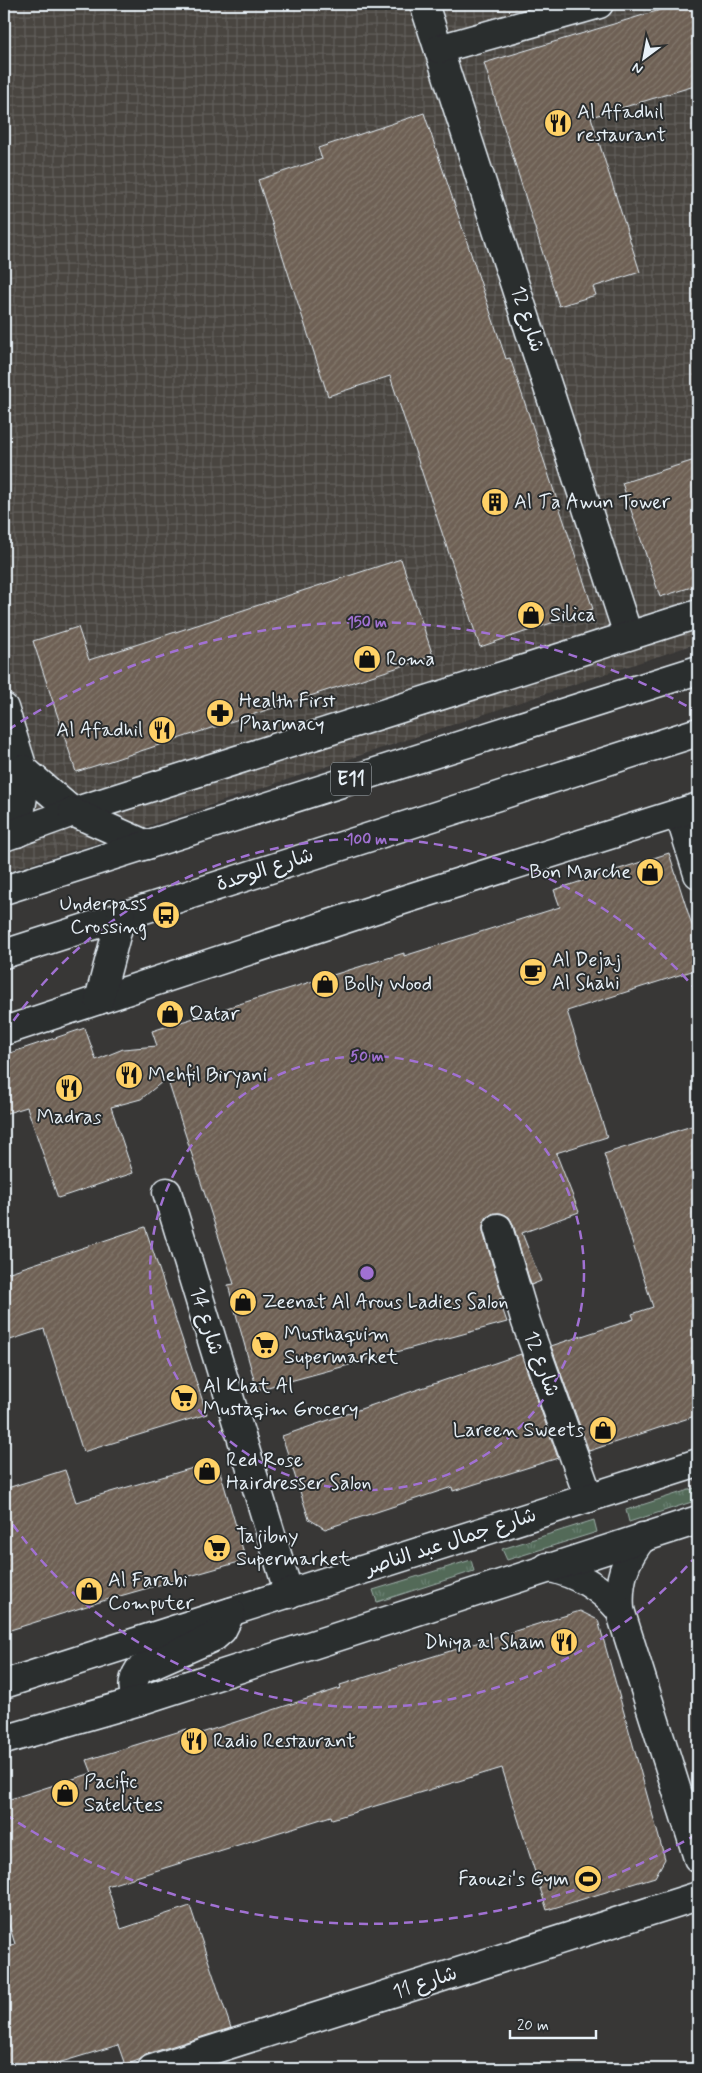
<svg xmlns="http://www.w3.org/2000/svg" width="702" height="2073" viewBox="0 0 702 2073" font-family="Mynerve,'Playpen Sans Arabic',sans-serif">
<style>
.industrial{fill:url(#industrial-grid)}
.grass{fill:url(#grass-tufts);stroke:#9daea8}
.building{fill:url(#building-hatch);stroke:#e8f1f8}
.lines{fill:none;stroke-linecap:round;stroke-linejoin:round}
.minor-casing{stroke:#e8f1f8;stroke-width:31}
.highway-casing{stroke:#e8f1f8;stroke-width:31}
.minor{stroke:#2a2d2e;stroke-width:28}
.highway{stroke:#2a2d2e;stroke-width:28}
.ring{fill:none;stroke:#a171d3;stroke-width:2.5;stroke-dasharray:9 6}
.labels{text-anchor:middle;dominant-baseline:central;stroke-width:4;stroke-linejoin:round;paint-order:stroke}
.shield{fill:#2a2d2e;stroke:#afb6bb;stroke-width:1}
.shield-label{font-size:19px;font-weight:bold;fill:#e8f1f8}
.poi-label{font-size:20px;fill:#e8f1f8;stroke:#2a2d2e;text-anchor:start}
.street-label{font-size:20px;fill:#e8f1f8;stroke:#2a2d2e}
.centre{fill:#a171d3;stroke:#2a2d2e;stroke-width:2.5}
.ring-label{font-size:15px;text-anchor:middle;font-weight:bold;fill:#a171d3;stroke:#2a2d2e;stroke-width:4;stroke-linejoin:round;paint-order:stroke}
</style>
<defs>
<pattern id="industrial-grid" width="8" height="8" patternUnits="userSpaceOnUse" patternTransform="scale(1.25)"><rect width="8" height="8" fill="#48443f"/><path d="M0 4h8M4 0v8" fill="none" stroke="#625f5c"/></pattern>
<pattern id="grass-tufts" width="24" height="20" patternUnits="userSpaceOnUse" patternTransform="scale(1.25)"><rect width="24" height="20" fill="#526b59"/><path d="M3 7l-1-3M5 7V3M7 7l1-3M15 17l-1-3M17 17v-4M19 17l1-3" fill="none" stroke="#6b8172"/></pattern>
<pattern id="building-hatch" width="6" height="6" patternUnits="userSpaceOnUse" patternTransform="scale(1.25)"><rect width="6" height="6" fill="#6e6154"/><path d="M-1 1l2-2M0 6l6-6M5 7l2-2" fill="none" stroke="#83786d"/></pattern>
</defs>
<rect width="100%" height="100%" fill="#383736"/>
<filter id="ink" filterUnits="userSpaceOnUse"><feTurbulence type="fractalNoise" baseFrequency=".02" numOctaves="2"/><feDisplacementMap in="SourceGraphic" scale="10" xChannelSelector="R" yChannelSelector="G"/><feConvolveMatrix kernelMatrix="1 2 1 2 8 2 1 2 1" color-interpolation-filters="sRGB"/></filter>
<g filter="url(#ink)">
<!-- industrial -->
<path class="industrial" d="M4 4H698V643L109 839 4 872Z"/>
<!-- grass -->
<g class="grass">
<path d="M698 1487V1500L629 1522 626 1510Z"/>
<path d="M594 1520 597 1532 507 1560 502 1549Z"/>
<path d="M471 1560 474 1571 377 1602 373 1590Z"/>
</g>
<!-- building -->
<g class="building">
<path d="M680 4H698V85L591 117 640 272 593 287 596 295 559 306 484 63Z"/>
<path d="M424 113 506 359 510 358 593 609 480 647 390 376 328 396 258 180 322 159 318 148Z"/>
<path d="M698 459V585L660 597 622 483Z"/>
<path d="M401 559 433 656 76 772 33 641 78 627 89 660Z"/>
<path d="M669 853 698 944V969L567 1011 607 1137 556 1153 579 1212 522 1233 541 1281 531 1285 513 1224 509 1217 501 1213H493L486 1218 483 1225V1232L503 1298 499 1299 507 1322 257 1390 228 1285 234 1284 167 1078 141 1099 111 1107 133 1173 58 1198 27 1107 4 1114V1055L85 1028 96 1060 123 1049 157 1046 152 1031 404 953V956L560 907 554 890Z"/>
<path d="M698 1124V1415L589 1451 551 1346 634 1319 632 1314 653 1307 604 1154Z"/>
<path d="M145 1227 207 1414 83 1452 44 1329 4 1342V1274Z"/>
<path d="M521 1354 558 1458 453 1491 452 1487 325 1529 309 1519 282 1436Z"/>
<path d="M217 1461 246 1560 106 1600 4 1632V1489L65 1470 76 1502Z"/>
<path d="M580 1611 598 1620 665 1859 655 1877 547 1910 502 1768 332 1819 331 1816 107 1886 121 1929 190 1906 231 2028 147 2054 139 2060 125 2065 118 2045 38 2069H4V1947L15 1944 4 1909V1801L92 1773 87 1760 187 1729 189 1737 341 1688 340 1685Z"/>
</g>
<g class="lines">
<!-- minor casing -->
<g class="minor-casing">
<g id="minor">
<path d="M424 4 628 635"/>
<path d="M439 49 599 4"/>
<path d="M4 708 23 769 24 790 17 833"/>
<path d="M23 769 73 812"/>
<path d="M679 813 698 874"/>
<path d="M4 837 73 812 698 614"/>
<path d="M4 1031 403 900 698 807"/>
<path d="M167 1192 289 1594"/>
<path d="M498 1228 526 1322 589 1498"/>
<path d="M643 1537C624 1560 618 1581 620 1610L698 1858"/>
<path d="M547 1567C578 1574 600 1587 620 1610"/>
<path d="M4 1684 698 1463"/>
<path d="M139 1701C132 1690 131 1682 139 1670L214 1637 222 1630 231 1612"/>
<path d="M4 1740 139 1701 698 1520"/>
<path d="M152 2069 698 1896"/>
</g>
</g>
<!-- highway casing -->
<g class="highway-casing">
<g id="highway">
<path d="M73 812 147 845"/>
<path d="M4 890 698 670"/>
<path d="M4 954 698 732"/>
<path d="M99 1000 121 916"/>
</g>
</g>
<!-- minor -->
<use href="#minor" class="minor"/>
<!-- highway -->
<use href="#highway" class="highway"/>
</g>
</g>
<!-- distance rings -->
<g class="ring">
<circle cx="367" cy="1273" r="217"/>
<path d="M697 1555A434 434 0 0 1 5 1513M5 1033A434 434 0 0 1 697 991"/>
<path d="M697 1834A651 651 0 0 1 8 1816M8 730A651 651 0 0 1 697 712"/>
</g>
<!-- icons -->
<defs>
<g id="restaurant-disc" transform="scale(1.4375)"><circle r="9.5" fill="#ffd166" stroke="#2a2d2e"/><path d="M-5-6h1v4h1v-4h1v4h1v-4h1v5L-1.5 .5V6h-2V.5L-5-1ZM5-6V6H3V1.5H1.5Q1.5-4 5-6Z" fill="#111"/></g>
<g id="building-disc" transform="scale(1.4375)"><circle r="9.5" fill="#ffd166" stroke="#2a2d2e"/><path d="M-4-6H4V6H1V3H-1V6H-4ZM-2.5-4.3h1.7v1.8h-1.7ZM.8-4.3h1.7v1.8H.8ZM-2.5-1h1.7V.8h-1.7ZM.8-1h1.7V.8H.8Z" fill="#111"/></g>
<g id="shop-disc" transform="scale(1.4375)"><circle r="9.5" fill="#ffd166" stroke="#2a2d2e"/><path d="M-5-2.5h2.3a2.7 3.5 0 0 1 5.4 0H5L5.5 6h-11ZM-1.5-2.5h3a1.5 2.3 0 0 0-3 0Z" fill="#111"/></g>
<g id="pharmacy-disc" transform="scale(1.4375)"><circle r="9.5" fill="#ffd166" stroke="#2a2d2e"/><path d="M-2-6h4v4h4v4h-4v4h-4v-4h-4v-4h4Z" fill="#111"/></g>
<g id="bus-disc" transform="scale(1.4375)"><circle r="9.5" fill="#ffd166" stroke="#2a2d2e"/><path d="M-5-6H5V4H4V6H2V4H-2V6H-4V4H-5ZM-3.5-4V0h7V-4ZM-3.5 1.2v1.5H-2V1.2ZM2 1.2v1.5H3.5V1.2Z" fill="#111"/></g>
<g id="cafe-disc" transform="scale(1.4375)"><circle r="9.5" fill="#ffd166" stroke="#2a2d2e"/><path d="M-5.5-4.5H6V0H3Q3 3.5 0 3.5H-2.5Q-5.5 3.5-5.5 0ZM3-3.2v2h1.7v-2ZM-6 4.5H4V6H-6Z" fill="#111"/></g>
<g id="supermarket-disc" transform="scale(1.4375)"><circle r="9.5" fill="#ffd166" stroke="#2a2d2e"/><path d="M-6-5.5h2.5l.6 2H6L4.5 2H-2.5L-4.4-4H-6ZM-1.5 3.2a1.3 1.3 0 1 0 .1 0ZM3 3.2a1.3 1.3 0 1 0 .1 0Z" fill="#111"/></g>
<g id="stadium-disc" transform="scale(1.4375)"><circle r="9.5" fill="#ffd166" stroke="#2a2d2e"/><path d="M0-5a6.5 5 0 1 0 0 10a6.5 5 0 1 0 0-10ZM-3.5-1.8h7v3.6h-7Z" fill="#111"/></g>
</defs>
<g fill-rule="evenodd">
<use href="#restaurant-disc" x="558" y="123"/>
<use href="#building-disc" x="495" y="502"/>
<use href="#shop-disc" x="531" y="615"/>
<use href="#shop-disc" x="367" y="659"/>
<use href="#pharmacy-disc" x="220" y="713"/>
<use href="#restaurant-disc" x="162" y="730"/>
<use href="#shop-disc" x="650" y="872"/>
<use href="#bus-disc" x="166" y="915"/>
<use href="#cafe-disc" x="533" y="972"/>
<use href="#shop-disc" x="325" y="984"/>
<use href="#shop-disc" x="170" y="1014"/>
<use href="#restaurant-disc" x="129" y="1075"/>
<use href="#restaurant-disc" x="69" y="1088"/>
<use href="#shop-disc" x="243" y="1302"/>
<use href="#supermarket-disc" x="265" y="1345"/>
<use href="#supermarket-disc" x="184" y="1398"/>
<use href="#shop-disc" x="603" y="1430"/>
<use href="#shop-disc" x="207" y="1471"/>
<use href="#supermarket-disc" x="217" y="1548"/>
<use href="#shop-disc" x="89" y="1591"/>
<use href="#restaurant-disc" x="564" y="1642"/>
<use href="#restaurant-disc" x="194" y="1741"/>
<use href="#shop-disc" x="65" y="1793"/>
<use href="#stadium-disc" x="588" y="1879"/>
</g>
<g class="labels">
<!-- shield labels -->
<rect class="shield" x="331" y="762.5" width="40" height="33" rx="4"/>
<g class="shield-label">
<text x="351" y="779">E11</text>
</g>
<!-- poi labels -->
<g class="poi-label">
<text x="577" y="112">Al Afadhil<tspan x="577" dy="23">restaurant</tspan></text>
<text x="514" y="502">Al Ta Awun Tower</text>
<text x="550" y="615">Silica</text>
<text x="386" y="659">Roma</text>
<text x="239" y="701">Health First<tspan x="239" dy="23">Pharmacy</tspan></text>
<text x="143" y="730" text-anchor="end">Al Afadhil</text>
<text x="631" y="872" text-anchor="end">Bon Marche</text>
<text x="147" y="904" text-anchor="end">Underpass<tspan x="147" dy="23">Crossing</tspan></text>
<text x="552" y="960">Al Dejaj<tspan x="552" dy="23">Al Shahi</tspan></text>
<text x="344" y="984">Bolly Wood</text>
<text x="189" y="1014">Qatar</text>
<text x="148" y="1075">Mehfil Biryani</text>
<text x="69" y="1117" text-anchor="middle">Madras</text>
<text x="262" y="1302">Zeenat Al Arous Ladies Salon</text>
<text x="284" y="1334">Musthaquim<tspan x="284" dy="23">Supermarket</tspan></text>
<text x="203" y="1386">Al Khat Al<tspan x="203" dy="23">Mustaqim Grocery</tspan></text>
<text x="584" y="1430" text-anchor="end">Lareen Sweets</text>
<text x="226" y="1460">Red Rose<tspan x="226" dy="23">Hairdresser Salon</tspan></text>
<text x="236" y="1536">Tajibny<tspan x="236" dy="23">Supermarket</tspan></text>
<text x="108" y="1580">Al Farabi<tspan x="108" dy="23">Computer</tspan></text>
<text x="545" y="1642" text-anchor="end">Dhiya al Sham</text>
<text x="213" y="1741">Radio Restaurant</text>
<text x="84" y="1782">Pacific<tspan x="84" dy="23">Satelites</tspan></text>
<text x="569" y="1879" text-anchor="end">Faouzi's Gym</text>
</g>
<!-- street labels -->
<g class="street-label">
<text transform="translate(527 319) rotate(72)">شارع 12</text>
<text transform="translate(265 870) rotate(-18)">شارع الوحدة</text>
<text transform="translate(206 1321) rotate(73)">شارع 14</text>
<text transform="translate(541 1364) rotate(70)">شارع 12</text>
<text transform="translate(451 1542) rotate(-18)">شارع جمال عبد الناصر</text>
<text transform="translate(425 1983) rotate(-18)">شارع 11</text>
</g>
</g>
<circle cx="367" cy="1273" r="8" class="centre"/>
<g class="ring-label">
<text x="367" y="627">150 m</text>
<text x="367" y="844">100 m</text>
<text x="367" y="1061">50 m</text>
</g>
<!-- margin -->
<rect width="702" height="2073" fill="none" stroke="#2a2d2e" stroke-width="20"/>
<rect x="10" y="10" width="682" height="2053" fill="none" stroke="#e8f1f8" stroke-width="2" filter="url(#ink)"/>
<!-- north arrow -->
<g transform="translate(644 58) rotate(212)" stroke="#2a2d2e" stroke-width="4" paint-order="stroke">
<path d="M0-4L9 19L0 12L-9 19Z" fill="#e8f1f8"/>
<text y="-8" font-size="14" font-weight="bold" text-anchor="middle" fill="#e8f1f8">N</text>
</g>
<!-- scale -->
<path d="M510 2030v8h86v-8" fill="none" stroke="#e8f1f8" stroke-width="2.5"/>
<text x="517" y="2030" font-size="15" fill="#e8f1f8" stroke="#2a2d2e" stroke-width="4" paint-order="stroke">20 m</text>
</svg>
